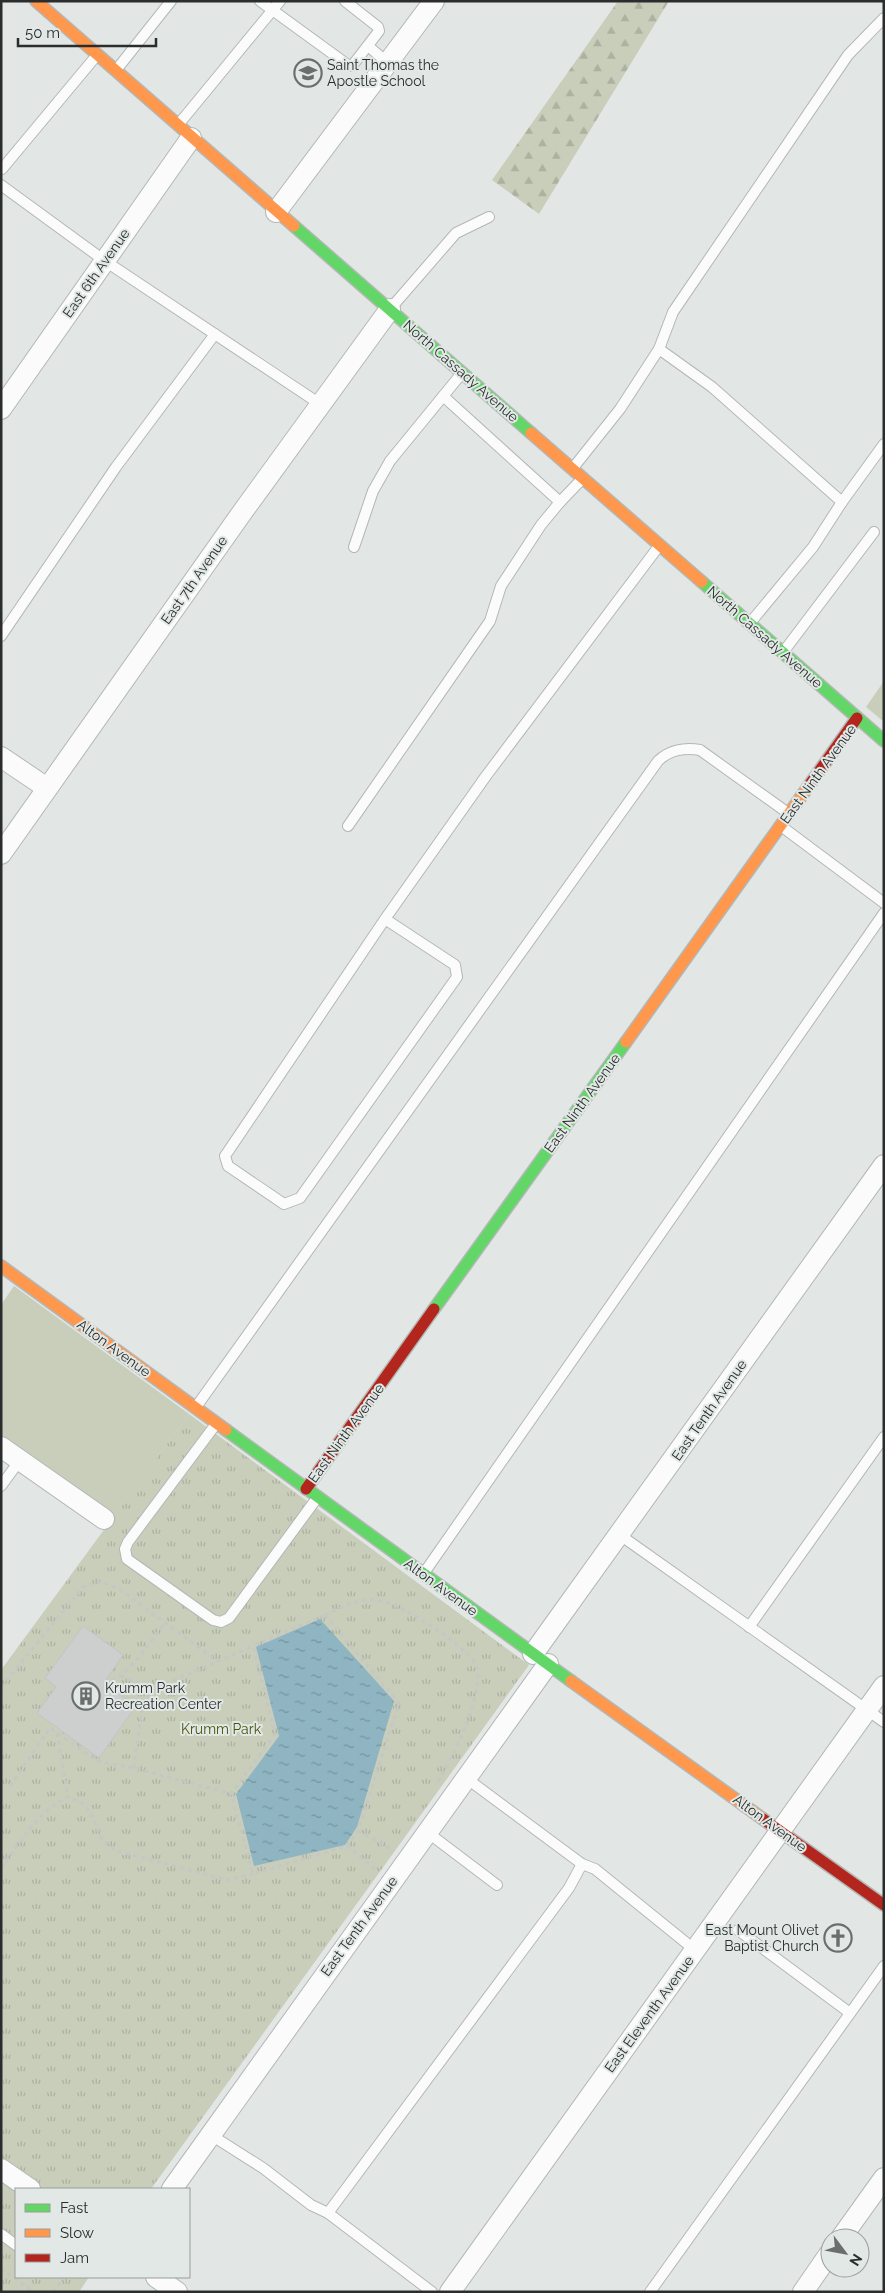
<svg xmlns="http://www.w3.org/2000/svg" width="885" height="2293" viewBox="0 0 885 2293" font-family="Raleway,sans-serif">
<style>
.grass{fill:#c8ceba}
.forest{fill:url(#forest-firs)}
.park{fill:url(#park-tufts)}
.water{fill:url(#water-ripples)}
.building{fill:#cccfce;stroke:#c2c5c3}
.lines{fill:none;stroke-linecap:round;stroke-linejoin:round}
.lane-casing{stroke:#b3b7b5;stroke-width:12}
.street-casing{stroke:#b3b7b5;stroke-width:22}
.fast-casing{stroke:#b3b7b5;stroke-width:14}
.slow-casing{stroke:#b3b7b5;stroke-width:14}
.jam-casing{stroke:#b3b7b5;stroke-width:14}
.path{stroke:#c5c7c6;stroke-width:3;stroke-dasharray:4 4;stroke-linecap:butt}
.lane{stroke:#fbfbfb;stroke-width:10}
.street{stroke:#fbfbfb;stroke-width:20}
.fast{stroke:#63d668;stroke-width:11}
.slow{stroke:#ff974d;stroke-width:11}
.jam{stroke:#b3261e;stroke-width:11}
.labels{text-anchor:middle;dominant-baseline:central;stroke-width:4;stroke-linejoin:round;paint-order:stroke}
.poi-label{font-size:14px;fill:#2a2d2c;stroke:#e1e8e5;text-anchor:start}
.street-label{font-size:14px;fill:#2a2d2c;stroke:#e1e8e5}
.park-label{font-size:14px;fill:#49540a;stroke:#e1e8e5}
</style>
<defs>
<pattern id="forest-firs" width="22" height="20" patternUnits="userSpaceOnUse" patternTransform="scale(1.25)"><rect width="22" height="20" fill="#c8ceba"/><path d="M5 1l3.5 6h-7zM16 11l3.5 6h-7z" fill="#acb1a0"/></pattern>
<pattern id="park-tufts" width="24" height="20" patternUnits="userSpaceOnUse" patternTransform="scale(1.25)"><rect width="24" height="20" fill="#c8ceba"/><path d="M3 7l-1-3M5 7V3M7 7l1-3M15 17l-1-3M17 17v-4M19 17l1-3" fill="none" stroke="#acb1a0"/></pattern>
<pattern id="water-ripples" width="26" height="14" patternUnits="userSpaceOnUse" patternTransform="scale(1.25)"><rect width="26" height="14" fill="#8fb5c2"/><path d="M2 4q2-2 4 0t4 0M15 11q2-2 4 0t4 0" fill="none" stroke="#75949e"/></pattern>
</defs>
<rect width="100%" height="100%" fill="#e2e7e5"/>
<!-- grass -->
<g class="grass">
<path d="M884 681V722L866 707Z"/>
<path d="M14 1286 189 1414 115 1516 1 1437V1305Z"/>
</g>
<!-- forest -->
<path class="forest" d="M618 1H669L539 214 492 180Z"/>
<!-- park -->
<path class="park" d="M189 1414 529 1665 151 2189H16V2277H89L79 2292H1V1670Z"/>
<!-- water -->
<path class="water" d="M320 1619 394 1701 357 1827 345 1845 254 1866 236 1794 279 1736 256 1647Z"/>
<!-- building -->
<path class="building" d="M83 1626 123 1655 104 1683 136 1706 99 1758 37 1713 56 1687 45 1678Z"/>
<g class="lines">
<!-- lane casing -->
<g class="lane-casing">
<g id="lane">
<path d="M260 1 348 65 352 66 379 31 378 27 345 1"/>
<path d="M368 46 388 63"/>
<path d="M117 69 171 1"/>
<path d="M178 125 280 1"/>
<path d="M2 169 97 55"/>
<path d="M1 185 105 261 320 404"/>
<path d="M391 308 456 233 489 217"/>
<path d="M659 349 673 312 848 55 884 18"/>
<path d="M443 396 560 502 583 478"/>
<path d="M573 468 620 409 659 349 712 387 842 502 813 547 750 623"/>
<path d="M842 502 884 444"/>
<path d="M354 547 373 491 390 461 462 373"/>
<path d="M1 636 116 467 215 334"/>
<path d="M784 651 874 532"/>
<path d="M348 826 490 621 501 586 541 525 560 502"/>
<path d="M781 826 884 903"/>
<path d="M385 919 455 965 457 977 300 1198 284 1204 228 1166 225 1156 385 919 486 776 659 546"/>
<path d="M196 1407 658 761C669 750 685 747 700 750L788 813"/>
<path d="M216 1424 128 1542 125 1549 127 1559 213 1620 221 1622 229 1618 317 1498"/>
<path d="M1 1486 20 1460"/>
<path d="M620 1535 884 1722"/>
<path d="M424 1573 884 913"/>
<path d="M749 1627 884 1437"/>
<path d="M466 1778 582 1864"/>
<path d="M427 1832 497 1885"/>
<path d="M738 1930 850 2013"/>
<path d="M211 2135 263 2168 311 2205 328 2213"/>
<path d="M1 2234 16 2245"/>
<path d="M432 2292 328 2213 569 1888 582 1864 595 1869 695 1950"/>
<path d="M650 2292 884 1966"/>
</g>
</g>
<!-- street casing -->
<g class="street-casing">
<g id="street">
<path d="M276 212 434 1"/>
<path d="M1 409 191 138"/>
<path d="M1 757 47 788"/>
<path d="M1 854 241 514 390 309"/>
<path d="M1 1447 104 1519"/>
<path d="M533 1654 884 1165"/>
<path d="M1 2169 30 2189"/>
<path d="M172 2189 548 1664"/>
<path d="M841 2238 884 2178"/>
<path d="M156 2277 177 2292"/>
<path d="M450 2292 884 1686"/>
<path d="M803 2292 830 2253"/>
</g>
</g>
<!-- fast casing -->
<g class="fast-casing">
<g id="fast">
<path d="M294 226 531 433"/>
<path d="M702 582 884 741"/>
<path d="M434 1309 626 1042"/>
<path d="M226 1430 571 1681"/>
</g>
</g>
<!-- slow casing -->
<g class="slow-casing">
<g id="slow">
<path d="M36 1 294 226"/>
<path d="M531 433 702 582"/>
<path d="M626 1042 808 787"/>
<path d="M1 1266 226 1430"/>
<path d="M571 1681 763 1819"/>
</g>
</g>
<!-- jam casing -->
<g class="jam-casing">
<g id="jam">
<path d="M808 787 857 718"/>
<path d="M306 1489 434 1309"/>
<path d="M763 1819 884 1905"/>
</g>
</g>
<!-- path -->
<g class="path">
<path d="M325 1615 399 1703 358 1831 347 1846 253 1874 231 1794 275 1734 253 1646Z"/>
<path d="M325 1615C339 1608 355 1600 372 1600 379 1600 391 1603 397 1606 415 1615 473 1650 477 1668 483 1698 452 1760 436 1785"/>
<path d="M121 1676 138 1683 149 1694"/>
<path d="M104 1683 121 1676 140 1656 165 1623"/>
<path d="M1 1687 83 1587 96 1582 109 1584 122 1591 217 1661"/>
<path d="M57 1733 68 1797"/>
<path d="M134 1768 142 1708 149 1694 161 1686 253 1646"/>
<path d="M10 1786 50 1728 97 1761 134 1768 231 1794"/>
<path d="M358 1831 393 1850"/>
<path d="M347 1846 377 1871"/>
<path d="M1 1868C21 1842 37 1812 68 1797 73 1799 81 1801 85 1806 102 1823 91 1839 118 1851L226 1880 253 1874"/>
<path d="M1 2269 34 2292"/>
<path d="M53 2292 64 2277"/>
</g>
<!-- lane -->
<use href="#lane" class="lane"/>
<!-- street -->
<use href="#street" class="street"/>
<!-- fast -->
<use href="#fast" class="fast"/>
<!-- slow -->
<use href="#slow" class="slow"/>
<!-- jam -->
<use href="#jam" class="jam"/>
</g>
<!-- icons -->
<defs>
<g id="school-ring" transform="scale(1.4375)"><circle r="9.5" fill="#e1e8e5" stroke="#6a6e6d" stroke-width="1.5"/><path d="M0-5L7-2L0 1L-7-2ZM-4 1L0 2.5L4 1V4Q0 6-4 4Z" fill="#6a6e6d"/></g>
<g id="building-ring" transform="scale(1.4375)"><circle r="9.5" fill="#e1e8e5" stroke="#6a6e6d" stroke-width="1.5"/><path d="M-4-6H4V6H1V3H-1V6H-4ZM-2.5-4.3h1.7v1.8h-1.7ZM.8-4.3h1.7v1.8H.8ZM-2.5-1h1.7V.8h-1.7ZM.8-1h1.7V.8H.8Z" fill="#6a6e6d"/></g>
<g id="church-ring" transform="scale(1.4375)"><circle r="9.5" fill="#e1e8e5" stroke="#6a6e6d" stroke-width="1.5"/><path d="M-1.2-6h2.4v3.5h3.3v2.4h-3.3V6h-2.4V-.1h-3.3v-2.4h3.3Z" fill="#6a6e6d"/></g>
</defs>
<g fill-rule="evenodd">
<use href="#school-ring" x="308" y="73"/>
<use href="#building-ring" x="86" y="1696"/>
<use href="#church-ring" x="838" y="1938"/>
</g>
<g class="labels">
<!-- poi labels -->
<g class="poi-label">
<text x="327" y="65">Saint Thomas the<tspan x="327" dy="16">Apostle School</tspan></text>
<text x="105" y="1688">Krumm Park<tspan x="105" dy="16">Recreation Center</tspan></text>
<text x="819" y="1930" text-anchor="end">East Mount Olivet<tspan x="819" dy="16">Baptist Church</tspan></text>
</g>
<!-- street labels -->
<g class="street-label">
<text transform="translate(96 273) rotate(-55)">East 6th Avenue</text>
<text transform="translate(461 371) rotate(41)">North Cassady Avenue</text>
<text transform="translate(194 580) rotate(-55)">East 7th Avenue</text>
<text transform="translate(765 637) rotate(41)">North Cassady Avenue</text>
<text transform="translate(818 774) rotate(-54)">East Ninth Avenue</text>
<text transform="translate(582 1103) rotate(-54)">East Ninth Avenue</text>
<text transform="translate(114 1348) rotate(36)">Alton Avenue</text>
<text transform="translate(709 1410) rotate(-55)">East Tenth Avenue</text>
<text transform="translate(346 1433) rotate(-54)">East Ninth Avenue</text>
<text transform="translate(441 1587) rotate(36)">Alton Avenue</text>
<text transform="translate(770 1823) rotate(36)">Alton Avenue</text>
<text transform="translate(359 1926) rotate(-54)">East Tenth Avenue</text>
<text transform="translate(649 2014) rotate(-54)">East Eleventh Avenue</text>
</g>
<!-- park labels -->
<g class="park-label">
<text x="221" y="1729">Krumm Park</text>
</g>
</g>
<!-- border -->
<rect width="885" height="2293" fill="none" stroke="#2a2d2c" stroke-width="5"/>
<!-- legend -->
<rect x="15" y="2188" width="175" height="90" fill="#e1e8e5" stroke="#989d9b"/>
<rect x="25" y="2204" width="25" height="8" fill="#63d668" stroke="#989d9b"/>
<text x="60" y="2213" font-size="15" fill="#2a2d2c">Fast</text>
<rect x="25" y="2229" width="25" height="8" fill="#ff974d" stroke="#989d9b"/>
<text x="60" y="2238" font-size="15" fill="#2a2d2c">Slow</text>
<rect x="25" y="2254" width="25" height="8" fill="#b3261e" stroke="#989d9b"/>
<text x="60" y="2263" font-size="15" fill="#2a2d2c">Jam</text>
<!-- north arrow -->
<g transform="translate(845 2253) rotate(122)"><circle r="24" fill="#e1e8e5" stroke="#989d9b"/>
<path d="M0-4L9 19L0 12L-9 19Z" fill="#6a6e6d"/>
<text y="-8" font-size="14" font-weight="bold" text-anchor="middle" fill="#2a2d2c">N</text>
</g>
<!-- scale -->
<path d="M18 38v8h138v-8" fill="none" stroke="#2a2d2c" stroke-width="2.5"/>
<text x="25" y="38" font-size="15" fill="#2a2d2c" stroke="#e1e8e5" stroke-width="4" paint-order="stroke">50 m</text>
</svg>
